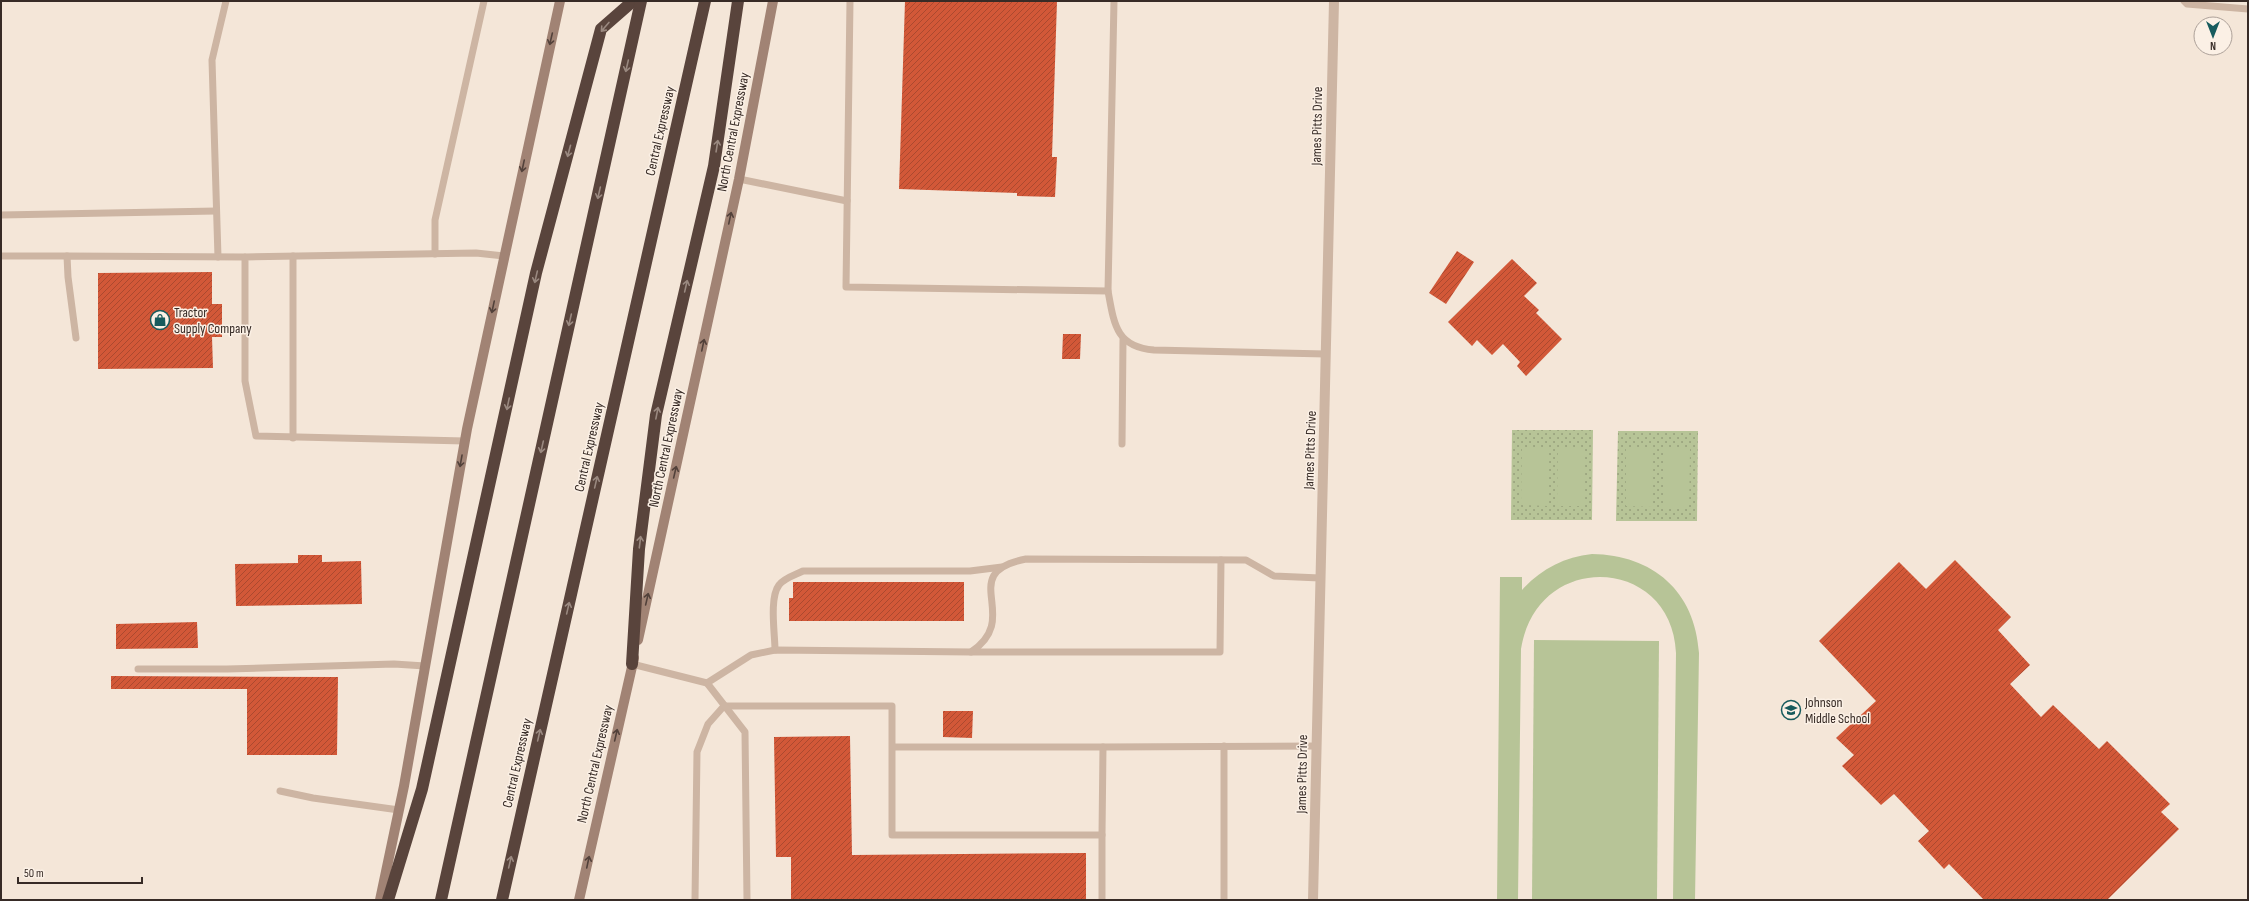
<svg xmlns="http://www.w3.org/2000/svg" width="2249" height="901" viewBox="0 0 2249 901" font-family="'Sofia Sans Condensed',sans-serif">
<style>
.green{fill:url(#green-dots)}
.pitch{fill:#b7c497}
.building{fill:url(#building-hatch)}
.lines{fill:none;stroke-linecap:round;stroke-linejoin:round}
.lane{stroke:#cdb5a3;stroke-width:7}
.street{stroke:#cdb5a3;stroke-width:10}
.secondary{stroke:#a18374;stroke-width:10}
.highway{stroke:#59443c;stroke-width:12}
.oneway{stroke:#9a8980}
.oneway2{stroke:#52413a}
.labels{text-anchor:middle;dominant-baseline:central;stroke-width:3;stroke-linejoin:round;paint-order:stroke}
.street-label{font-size:14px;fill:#372b26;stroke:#fbf0e5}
.poi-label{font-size:14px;fill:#372b26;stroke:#fbf0e5;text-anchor:start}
</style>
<defs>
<pattern id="green-dots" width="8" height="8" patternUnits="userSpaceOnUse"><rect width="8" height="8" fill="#b7c497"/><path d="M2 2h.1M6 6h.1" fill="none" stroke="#969f7b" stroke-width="1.8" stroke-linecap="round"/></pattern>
<pattern id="building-hatch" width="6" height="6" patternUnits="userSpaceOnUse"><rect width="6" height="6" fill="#d25838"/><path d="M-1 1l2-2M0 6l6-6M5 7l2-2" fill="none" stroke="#ab492f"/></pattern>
</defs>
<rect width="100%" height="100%" fill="#f4e6d8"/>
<!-- green -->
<g class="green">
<path d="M1512 430H1593L1592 520H1511Z"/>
<path d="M1618 431H1698L1697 521H1616Z"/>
</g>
<!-- pitch -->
<g class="pitch">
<path d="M1522 448H1548V506L1521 505Z"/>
<path d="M1558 448H1584V506H1557Z"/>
<path d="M1626 449H1653L1652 507 1626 506Z"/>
<path d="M1663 449H1690L1689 507H1663Z"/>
<path d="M1592 554C1653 555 1695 591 1699 653L1695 900H1673L1676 653C1672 556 1537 549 1521 649L1518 900H1497L1500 577H1522V590C1541 569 1564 557 1592 554Z"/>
<path d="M1534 640 1659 641 1657 900H1532Z"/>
</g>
<!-- building -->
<g class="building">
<path d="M905 1H1057L1052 157H1057L1055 197 1017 196V193L899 189Z"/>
<path d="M1457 251 1474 262 1446 304 1429 293Z"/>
<path d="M1512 259 1537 283 1524 296 1539 310 1536 313 1562 339 1526 376 1517 366 1520 362 1503 344 1492 355 1477 340 1472 346 1448 322Z"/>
<path d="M212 272V304H222V337H212L213 368 98 369V273Z"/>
<path d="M1063 334H1081L1080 359H1062Z"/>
<path d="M298 555H322V562L361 561 362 604 236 606 235 564 298 563Z"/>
<path d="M1955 560 2011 617 1998 630 2030 665 2010 684 2041 717 2053 705 2099 749 2107 741 2170 804 2161 812 2179 829 2107 900H1984L1949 864 1944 869 1918 841 1929 831 1894 794 1881 805 1842 766 1854 755 1836 738 1876 701 1819 641 1899 562 1926 589Z"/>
<path d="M793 582H964V621H789V598H793Z"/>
<path d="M197 622 198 648 116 649V624Z"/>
<path d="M111 676 338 677 337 755H247V689H111Z"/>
<path d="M943 711H973L972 738 943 737Z"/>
<path d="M850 736 852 855 1086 853V900H791V857H776L774 737Z"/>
</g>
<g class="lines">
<!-- lane -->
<g class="lane">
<path d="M850 1 846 287 1108 291"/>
<path d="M1114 1 1108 291C1114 324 1116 347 1154 350L1326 354"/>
<path d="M2184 1 2187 4 2248 9"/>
<path d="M739 179 847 201"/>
<path d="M1 215 216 211"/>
<path d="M435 254V220L484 1"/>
<path d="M1 256H67"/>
<path d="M293 256V438"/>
<path d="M218 257 212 60 226 1"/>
<path d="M76 338 68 277 67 256 245 257"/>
<path d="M465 441 256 436 245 381V257L476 253 504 256"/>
<path d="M1122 444 1123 340"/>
<path d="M775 650C775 634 769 598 779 585 784 578 795 575 803 571H970L1002 567"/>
<path d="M971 652H1220L1221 560"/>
<path d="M632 664 707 683"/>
<path d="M138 669H227L394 664 425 666"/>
<path d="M1224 746V900"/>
<path d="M1103 747 1317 746"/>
<path d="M280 791 313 798 399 810"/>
<path d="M695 900 697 752 708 724 724 706H892V835H1102L1103 747H892"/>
<path d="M747 900 745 732 707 683 751 655 775 650 971 652C1024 617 954 573 1026 559L1246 560 1274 576 1320 578"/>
<path d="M1102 900V835"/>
</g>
<!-- street -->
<path class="street" d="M1313 900 1334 1"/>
<!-- secondary -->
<g class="secondary">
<path d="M638 640 739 179 773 1"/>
<path d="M380 900 404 786 467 429 560 1"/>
<path d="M579 900 634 658"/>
</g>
<!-- highway -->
<g class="highway">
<path d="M632 664 639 549 656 415 714 166 738 1"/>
<path d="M388 900 422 789 536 273 601 29 633 1"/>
<path d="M441 900 641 1"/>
<path d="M502 900 705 1"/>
</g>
</g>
<!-- one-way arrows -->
<defs><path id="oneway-shaft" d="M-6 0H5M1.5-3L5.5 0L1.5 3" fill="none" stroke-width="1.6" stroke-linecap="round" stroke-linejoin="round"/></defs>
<g class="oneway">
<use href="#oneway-shaft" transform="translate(605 27) rotate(131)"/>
<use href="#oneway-shaft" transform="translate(627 66) rotate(103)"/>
<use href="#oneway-shaft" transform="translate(717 146) rotate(-81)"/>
<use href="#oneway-shaft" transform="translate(569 151) rotate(105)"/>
<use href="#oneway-shaft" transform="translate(599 193) rotate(103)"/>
<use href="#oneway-shaft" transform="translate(536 277) rotate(103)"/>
<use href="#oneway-shaft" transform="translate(686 286) rotate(-77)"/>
<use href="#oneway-shaft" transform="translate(570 320) rotate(103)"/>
<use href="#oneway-shaft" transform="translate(508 404) rotate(102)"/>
<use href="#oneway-shaft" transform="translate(657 413) rotate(-79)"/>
<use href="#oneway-shaft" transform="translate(542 447) rotate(103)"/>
<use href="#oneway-shaft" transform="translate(596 482) rotate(-77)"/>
<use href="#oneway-shaft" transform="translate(640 542) rotate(-83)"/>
<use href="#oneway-shaft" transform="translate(568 608) rotate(-77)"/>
<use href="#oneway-shaft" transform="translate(539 735) rotate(-77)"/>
<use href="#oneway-shaft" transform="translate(510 862) rotate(-77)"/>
</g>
<g class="oneway2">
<use href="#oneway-shaft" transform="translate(551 39) rotate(103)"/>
<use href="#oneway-shaft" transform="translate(523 166) rotate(102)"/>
<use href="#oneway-shaft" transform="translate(730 218) rotate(-78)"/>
<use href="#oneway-shaft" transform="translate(493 307) rotate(102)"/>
<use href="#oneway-shaft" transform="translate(703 345) rotate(-78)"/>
<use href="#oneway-shaft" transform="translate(461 461) rotate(100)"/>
<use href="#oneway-shaft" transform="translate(675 472) rotate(-77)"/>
<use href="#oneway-shaft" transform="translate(647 599) rotate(-77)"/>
<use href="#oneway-shaft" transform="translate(616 735) rotate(-77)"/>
<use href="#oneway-shaft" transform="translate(588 862) rotate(-78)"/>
</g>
<!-- icons -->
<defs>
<g id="shop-ring" transform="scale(1)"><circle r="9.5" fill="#fbf0e5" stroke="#175b5d" stroke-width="1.5"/><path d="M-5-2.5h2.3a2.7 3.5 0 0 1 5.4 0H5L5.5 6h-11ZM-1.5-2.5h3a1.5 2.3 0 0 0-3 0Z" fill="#175b5d"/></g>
<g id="school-ring" transform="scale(1)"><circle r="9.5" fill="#fbf0e5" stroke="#175b5d" stroke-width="1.5"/><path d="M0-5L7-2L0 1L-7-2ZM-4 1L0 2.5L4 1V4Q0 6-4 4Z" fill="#175b5d"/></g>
</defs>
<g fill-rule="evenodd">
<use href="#shop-ring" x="160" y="320"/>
<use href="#school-ring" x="1791" y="710"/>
</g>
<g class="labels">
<!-- street labels -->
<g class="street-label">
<text transform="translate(1317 126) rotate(-89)">James Pitts Drive</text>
<text transform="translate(660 131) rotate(-77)">Central Expressway</text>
<text transform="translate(733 132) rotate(-79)">North Central Expressway</text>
<text transform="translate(589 447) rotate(-77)">Central Expressway</text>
<text transform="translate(666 448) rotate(-78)">North Central Expressway</text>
<text transform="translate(1310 450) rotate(-88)">James Pitts Drive</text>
<text transform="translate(517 763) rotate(-77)">Central Expressway</text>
<text transform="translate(595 764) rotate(-77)">North Central Expressway</text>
<text transform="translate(1302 774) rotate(-89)">James Pitts Drive</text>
</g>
<!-- poi labels -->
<g class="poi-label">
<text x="174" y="312">Tractor<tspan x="174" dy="16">Supply Company</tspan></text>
<text x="1805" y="702">Johnson<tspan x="1805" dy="16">Middle School</tspan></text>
</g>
</g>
<!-- border -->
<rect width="2249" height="901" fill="none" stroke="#372b26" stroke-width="4"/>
<!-- north arrow -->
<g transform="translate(2213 36) rotate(180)"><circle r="19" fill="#fbf0e5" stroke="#ada199"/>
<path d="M0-3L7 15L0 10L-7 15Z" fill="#175b5d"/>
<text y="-6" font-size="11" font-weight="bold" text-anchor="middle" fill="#372b26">N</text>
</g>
<!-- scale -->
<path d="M18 877v6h124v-6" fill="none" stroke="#372b26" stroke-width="2"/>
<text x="24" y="877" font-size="12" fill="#372b26" stroke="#fbf0e5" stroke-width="3" paint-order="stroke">50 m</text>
</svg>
